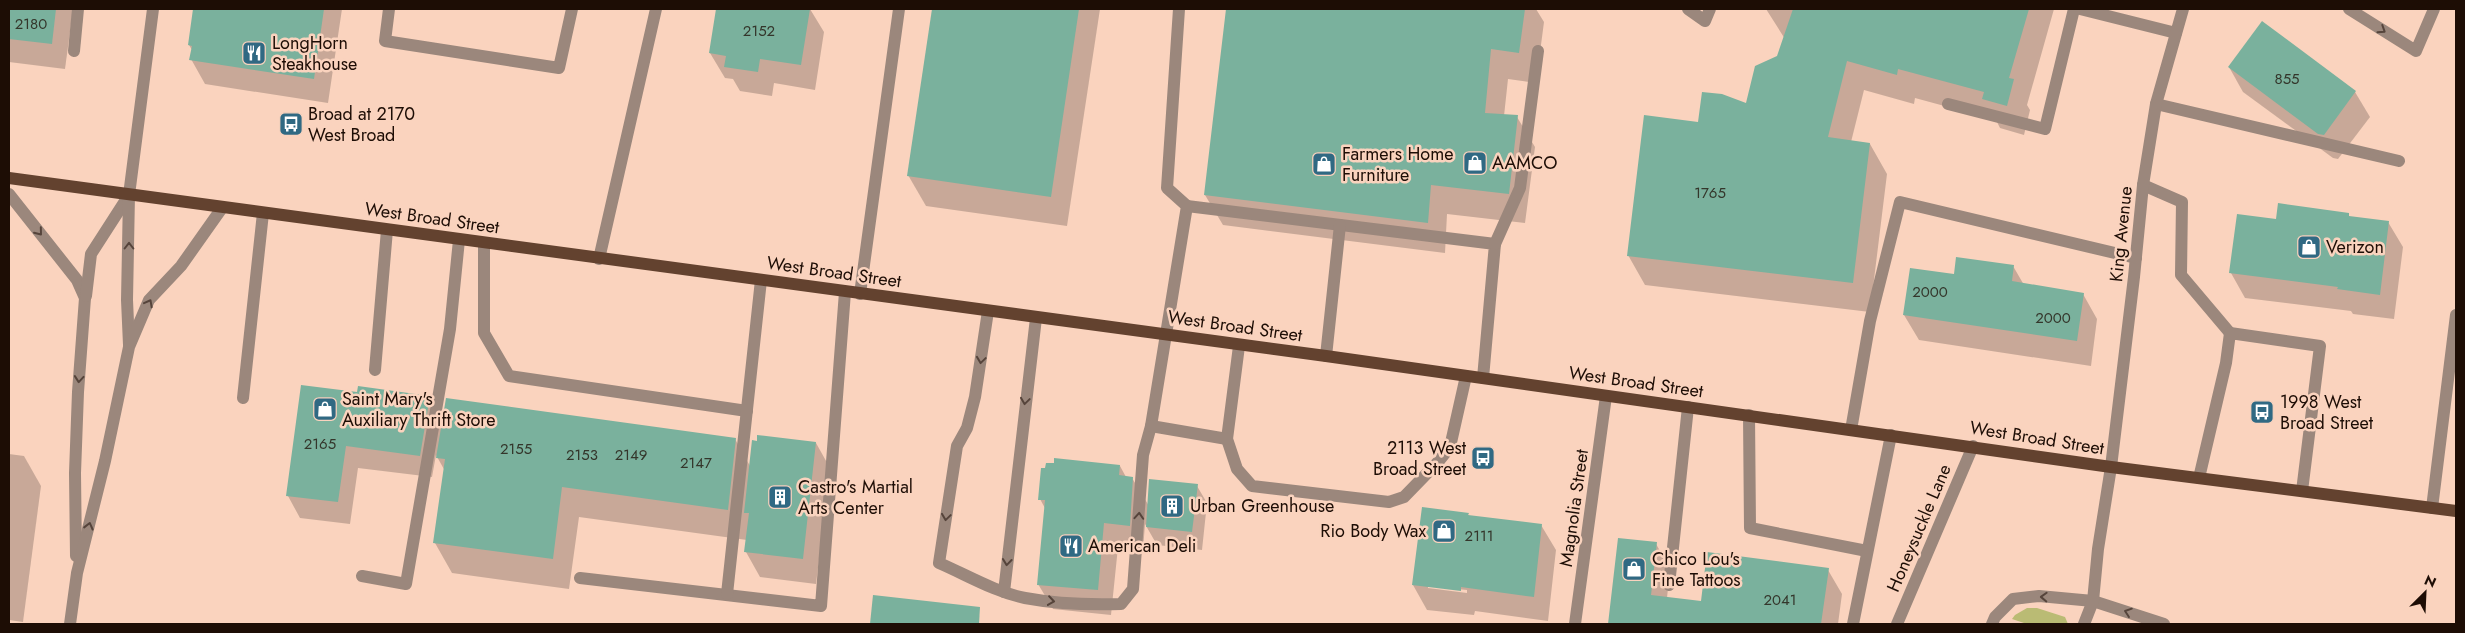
<svg xmlns="http://www.w3.org/2000/svg" width="2465" height="633" viewBox="0 0 2465 633" font-family="Jost,sans-serif">
<style>
.green{fill:#babb74}
.shadow{fill:#0003;fill-rule:evenodd}
.building{fill:#7ab19d}
.lines{fill:none;stroke-linecap:round;stroke-linejoin:round}
.minor{stroke:#9b877c;stroke-width:12}
.major{stroke:#63422f;stroke-width:12}
.oneway{stroke:#56443b}
.labels{text-anchor:middle;dominant-baseline:central;stroke-width:5;stroke-linejoin:round;paint-order:stroke}
.number-label{font-size:15px;fill:#34362b}
.poi-label{font-size:18px;fill:#1d0d05;stroke:#fad3be;text-anchor:start}
.street-label{font-size:18px;fill:#1d0d05;stroke:#fad3be}
</style>
<rect width="100%" height="100%" fill="#fad3be"/>
<!-- green -->
<path class="green" d="M2027 608H2037L2065 617 2068 624H2027L2012 619 2015 615Z"/>
<!-- shadow -->
<g class="shadow">
<path d="M9 9H73L65 69 9 62Z"/>
<path d="M198 9H342L328 103 205 84 191 59 192 50 189 45Z"/>
<path d="M717 9H810L824 32 815 90 774 83 772 96 740 91 733 79 725 78 710 53Z"/>
<path d="M933 9H1100L1067 226 926 206 908 175Z"/>
<path d="M1227 9H1536L1544 22 1536 83 1508 79 1504 116 1517 117 1535 147 1525 223 1447 214 1445 253 1223 225 1205 195Z"/>
<path d="M1766 9H2054L2027 105 2030 110 2024 135 2000 128 1996 120 1915 98 1914 104 1864 90 1851 142 1870 144 1887 174 1870 312 1645 285 1628 255 1700 123 1747 105 1778 57 1785 39Z"/>
<path d="M2262 23 2355 92 2370 117 2338 159 2333 158 2243 92 2229 67Z"/>
<path d="M2348 214 2350 218 2388 222 2403 247 2394 319 2353 314 2351 311 2245 298 2231 273 2277 220Z"/>
<path d="M2013 266 2024 285 2083 294 2097 319 2091 366 1919 340 1904 315 1955 275Z"/>
<path d="M358 393 429 397 444 421 735 439 750 466 816 443 830 468 816 584 760 577 746 552 747 540 579 517 569 589 452 573 435 543 445 471 436 455 432 477 358 468 350 524 300 518 288 496Z"/>
<path d="M9 454 24 456 41 486 23 622 9 620Z"/>
<path d="M1120 466 1126 477 1132 478 1149 506 1197 486 1207 503 1202 550 1157 545 1145 524 1143 550 1118 547 1111 615 1053 609 1038 584 1046 510 1040 499Z"/>
<path d="M1468 514 1469 517 1541 525 1556 550 1548 621 1475 611 1474 615 1427 610 1413 585ZM1428 586 1467 590V593L1428 588Z"/>
<path d="M1619 539 1656 544 1670 568 1667 598 1702 603 1828 570 1842 594 1838 624H1609Z"/>
<path d="M874 596 961 606 971 624H871Z"/>
</g>
<!-- building -->
<g class="building">
<path d="M9 9H56L52 44 9 39Z"/>
<path d="M193 9H324L314 79 189 60 192 46 188 45Z"/>
<path d="M716 9H810L801 65 760 59 758 72 724 67 726 56 709 53Z"/>
<path d="M932 9H1079L1051 197 907 176Z"/>
<path d="M1226 9H1525L1519 53 1491 49 1485 113 1518 115 1509 194 1431 185 1428 223 1204 195Z"/>
<path d="M1793 9H2029L2009 78 2014 79 2007 106 1982 99 1984 92 1898 69 1897 75 1847 61 1828 137 1870 143 1853 283 1627 256 1644 115 1698 122 1702 92 1722 94 1746 103 1755 66 1777 56Z"/>
<path d="M2262 21 2356 91 2324 135 2318 134 2228 67Z"/>
<path d="M2278 203 2349 213V216L2389 221 2380 295 2337 289 2338 287 2229 273 2237 214 2276 219Z"/>
<path d="M1956 257 2014 265 2012 281 2084 293 2077 341 1903 315 1910 268 1954 274Z"/>
<path d="M301 385 357 392 358 386 430 396 420 456 346 446 338 502 286 496Z"/>
<path d="M446 398 736 438 728 510 562 487 553 559 433 543 445 459 436 458Z"/>
<path d="M757 435 816 442 803 559 744 552 749 513H744L752 440 757 441Z"/>
<path d="M1054 458 1120 465 1119 475 1133 477 1130 526 1104 523 1098 590 1037 585 1045 500H1038L1041 468H1045L1046 463H1054Z"/>
<path d="M1149 479 1198 484 1192 532 1146 527Z"/>
<path d="M1422 507 1469 513 1468 515 1542 524 1534 597 1461 587V591L1412 585Z"/>
<path d="M1618 538 1657 542 1651 595 1701 601 1707 552 1829 568 1821 624H1608Z"/>
<path d="M873 595 980 607 979 624H870Z"/>
</g>
<g class="lines">
<!-- minor -->
<g class="minor">
<path d="M389 9 385 41 559 68 572 9"/>
<path d="M1688 9 1705 21 1710 9"/>
<path d="M2080 9 2176 33"/>
<path d="M2349 9 2416 51 2434 9"/>
<path d="M74 51 78 9"/>
<path d="M1948 104 2045 129 2074 9"/>
<path d="M2156 104 2399 161"/>
<path d="M2143 185 2182 202 2181 275 2230 333"/>
<path d="M9 194 77 280 85 298 78 392 75 473 76 556"/>
<path d="M1187 206 1495 244 1483 378"/>
<path d="M484 243V333L509 376 747 411"/>
<path d="M1495 244 1520 188 1538 51"/>
<path d="M599 259 656 9"/>
<path d="M860 294 899 9"/>
<path d="M86 296 91 254 129 195"/>
<path d="M988 311 975 397 967 428 957 446 939 563C967 575 995 592 1025 598 1057 604 1088 605 1121 604L1133 589 1143 455 1151 426 1187 206 1167 188 1179 9"/>
<path d="M129 345 127 300 129 195 153 9"/>
<path d="M1239 346 1227 439 1237 469 1252 486 1389 502 1404 497 1438 462 1450 447 1466 376"/>
<path d="M1326 356 1340 225"/>
<path d="M375 370 387 230"/>
<path d="M243 398 263 213"/>
<path d="M1749 415 1750 528 1867 551"/>
<path d="M1151 426 1227 439"/>
<path d="M1851 430 1870 321 1900 202 2136 258"/>
<path d="M2199 478 2226 363 2230 333 2320 346 2302 491"/>
<path d="M2432 508 2456 315"/>
<path d="M362 576 406 584 450 329 459 240"/>
<path d="M580 578 821 606 845 292"/>
<path d="M1669 585 1688 407"/>
<path d="M1004 592 1036 318"/>
<path d="M727 594 761 280"/>
<path d="M70 624 77 573 105 461 129 347 149 300 181 266 222 208"/>
<path d="M1575 624 1606 396"/>
<path d="M1853 624 1891 435"/>
<path d="M1897 624 1973 446"/>
<path d="M1992 624 1995 617 2013 599 2039 596 2093 601 2164 624"/>
<path d="M2084 624 2093 601 2098 549 2111 467 2134 277 2143 185 2156 104 2183 9"/>
</g>
<!-- major -->
<path class="major" d="M9 178 1326 356 2111 467 2456 511"/>
</g>
<!-- one-way arrows -->
<defs><path id="oneway-chevron" d="M-2-3.5L2.5 0L-2 3.5" fill="none" stroke-width="1.6" stroke-linecap="round" stroke-linejoin="round" transform="scale(1.25)"/></defs>
<g class="oneway">
<use href="#oneway-chevron" transform="translate(2382 30) rotate(33)"/>
<use href="#oneway-chevron" transform="translate(39 232) rotate(51)"/>
<use href="#oneway-chevron" transform="translate(129 246) rotate(-90)"/>
<use href="#oneway-chevron" transform="translate(149 303) rotate(-62)"/>
<use href="#oneway-chevron" transform="translate(981 360) rotate(98)"/>
<use href="#oneway-chevron" transform="translate(79 379) rotate(95)"/>
<use href="#oneway-chevron" transform="translate(1025 401) rotate(98)"/>
<use href="#oneway-chevron" transform="translate(1139 516) rotate(-86)"/>
<use href="#oneway-chevron" transform="translate(946 517) rotate(98)"/>
<use href="#oneway-chevron" transform="translate(89 526) rotate(-76)"/>
<use href="#oneway-chevron" transform="translate(1007 562) rotate(96)"/>
<use href="#oneway-chevron" transform="translate(2044 597) rotate(-178)"/>
<use href="#oneway-chevron" transform="translate(1051 601) rotate(8)"/>
<use href="#oneway-chevron" transform="translate(2128 612) rotate(-161)"/>
</g>
<!-- icons -->
<defs>
<g id="restaurant-square" transform="scale(1.25)"><rect x="-9" y="-9" width="18" height="18" rx="4" fill="#306983" stroke="#fad3be"/><path d="M-5-6h1v4h1v-4h1v4h1v-4h1v5L-1.5 .5V6h-2V.5L-5-1ZM5-6V6H3V1.5H1.5Q1.5-4 5-6Z" fill="#fff"/></g>
<g id="bus-square" transform="scale(1.25)"><rect x="-9" y="-9" width="18" height="18" rx="4" fill="#306983" stroke="#fad3be"/><path d="M-5-6H5V4H4V6H2V4H-2V6H-4V4H-5ZM-3.5-4V0h7V-4ZM-3.5 1.2v1.5H-2V1.2ZM2 1.2v1.5H3.5V1.2Z" fill="#fff"/></g>
<g id="shop-square" transform="scale(1.25)"><rect x="-9" y="-9" width="18" height="18" rx="4" fill="#306983" stroke="#fad3be"/><path d="M-5-2.5h2.3a2.7 3.5 0 0 1 5.4 0H5L5.5 6h-11ZM-1.5-2.5h3a1.5 2.3 0 0 0-3 0Z" fill="#fff"/></g>
<g id="building-square" transform="scale(1.25)"><rect x="-9" y="-9" width="18" height="18" rx="4" fill="#306983" stroke="#fad3be"/><path d="M-4-6H4V6H1V3H-1V6H-4ZM-2.5-4.3h1.7v1.8h-1.7ZM.8-4.3h1.7v1.8H.8ZM-2.5-1h1.7V.8h-1.7ZM.8-1h1.7V.8H.8Z" fill="#fff"/></g>
</defs>
<g fill-rule="evenodd">
<use href="#restaurant-square" x="254" y="53"/>
<use href="#bus-square" x="291" y="124"/>
<use href="#shop-square" x="1475" y="163"/>
<use href="#shop-square" x="1324" y="164"/>
<use href="#shop-square" x="2309" y="247"/>
<use href="#shop-square" x="325" y="409"/>
<use href="#bus-square" x="2262" y="412"/>
<use href="#bus-square" x="1483" y="458"/>
<use href="#building-square" x="780" y="497"/>
<use href="#building-square" x="1172" y="506"/>
<use href="#shop-square" x="1444" y="531"/>
<use href="#restaurant-square" x="1071" y="546"/>
<use href="#shop-square" x="1634" y="569"/>
</g>
<g class="labels">
<!-- number labels -->
<g class="number-label">
<text x="31" y="24">2180</text>
<text x="759" y="31">2152</text>
<text x="2287" y="79">855</text>
<text x="1710" y="193">1765</text>
<text x="1930" y="292">2000</text>
<text x="2053" y="318">2000</text>
<text x="320" y="444">2165</text>
<text x="516" y="449">2155</text>
<text x="582" y="455">2153</text>
<text x="631" y="455">2149</text>
<text x="696" y="463">2147</text>
<text x="1479" y="536">2111</text>
<text x="1780" y="600">2041</text>
</g>
<!-- poi labels -->
<g class="poi-label">
<text x="272" y="43">LongHorn<tspan x="272" dy="21">Steakhouse</tspan></text>
<text x="308" y="114">Broad at 2170<tspan x="308" dy="21">West Broad</tspan></text>
<text x="1342" y="154">Farmers Home<tspan x="1342" dy="21">Furniture</tspan></text>
<text x="1492" y="163">AAMCO</text>
<text x="2326" y="247">Verizon</text>
<text x="342" y="399">Saint Mary's<tspan x="342" dy="21">Auxiliary Thrift Store</tspan></text>
<text x="2280" y="402">1998 West<tspan x="2280" dy="21">Broad Street</tspan></text>
<text x="1466" y="448" text-anchor="end">2113 West<tspan x="1466" dy="21">Broad Street</tspan></text>
<text x="798" y="487">Castro's Martial<tspan x="798" dy="21">Arts Center</tspan></text>
<text x="1190" y="506">Urban Greenhouse</text>
<text x="1426" y="531" text-anchor="end">Rio Body Wax</text>
<text x="1088" y="546">American Deli</text>
<text x="1652" y="559">Chico Lou's<tspan x="1652" dy="21">Fine Tattoos</tspan></text>
</g>
<!-- street labels -->
<g class="street-label">
<text transform="translate(432 218) rotate(8)">West Broad Street</text>
<text transform="translate(2121 234) rotate(-84)">King Avenue</text>
<text transform="translate(834 272) rotate(8)">West Broad Street</text>
<text transform="translate(1235 326) rotate(8)">West Broad Street</text>
<text transform="translate(1636 382) rotate(8)">West Broad Street</text>
<text transform="translate(2037 438) rotate(9)">West Broad Street</text>
<text transform="translate(1574 508) rotate(-82)">Magnolia Street</text>
<text transform="translate(1919 528) rotate(-67)">Honeysuckle Lane</text>
</g>
</g>
<!-- border -->
<rect width="2465" height="633" fill="none" stroke="#1d0d05" stroke-width="20"/>
<!-- north arrow -->
<g transform="translate(2425 593) rotate(24)" stroke="#fad3be" stroke-width="4" paint-order="stroke">
<path d="M0-4L9 19L0 12L-9 19Z" fill="#1d0d05"/>
<text y="-8" font-size="14" font-weight="bold" text-anchor="middle" fill="#1d0d05">N</text>
</g>
</svg>
